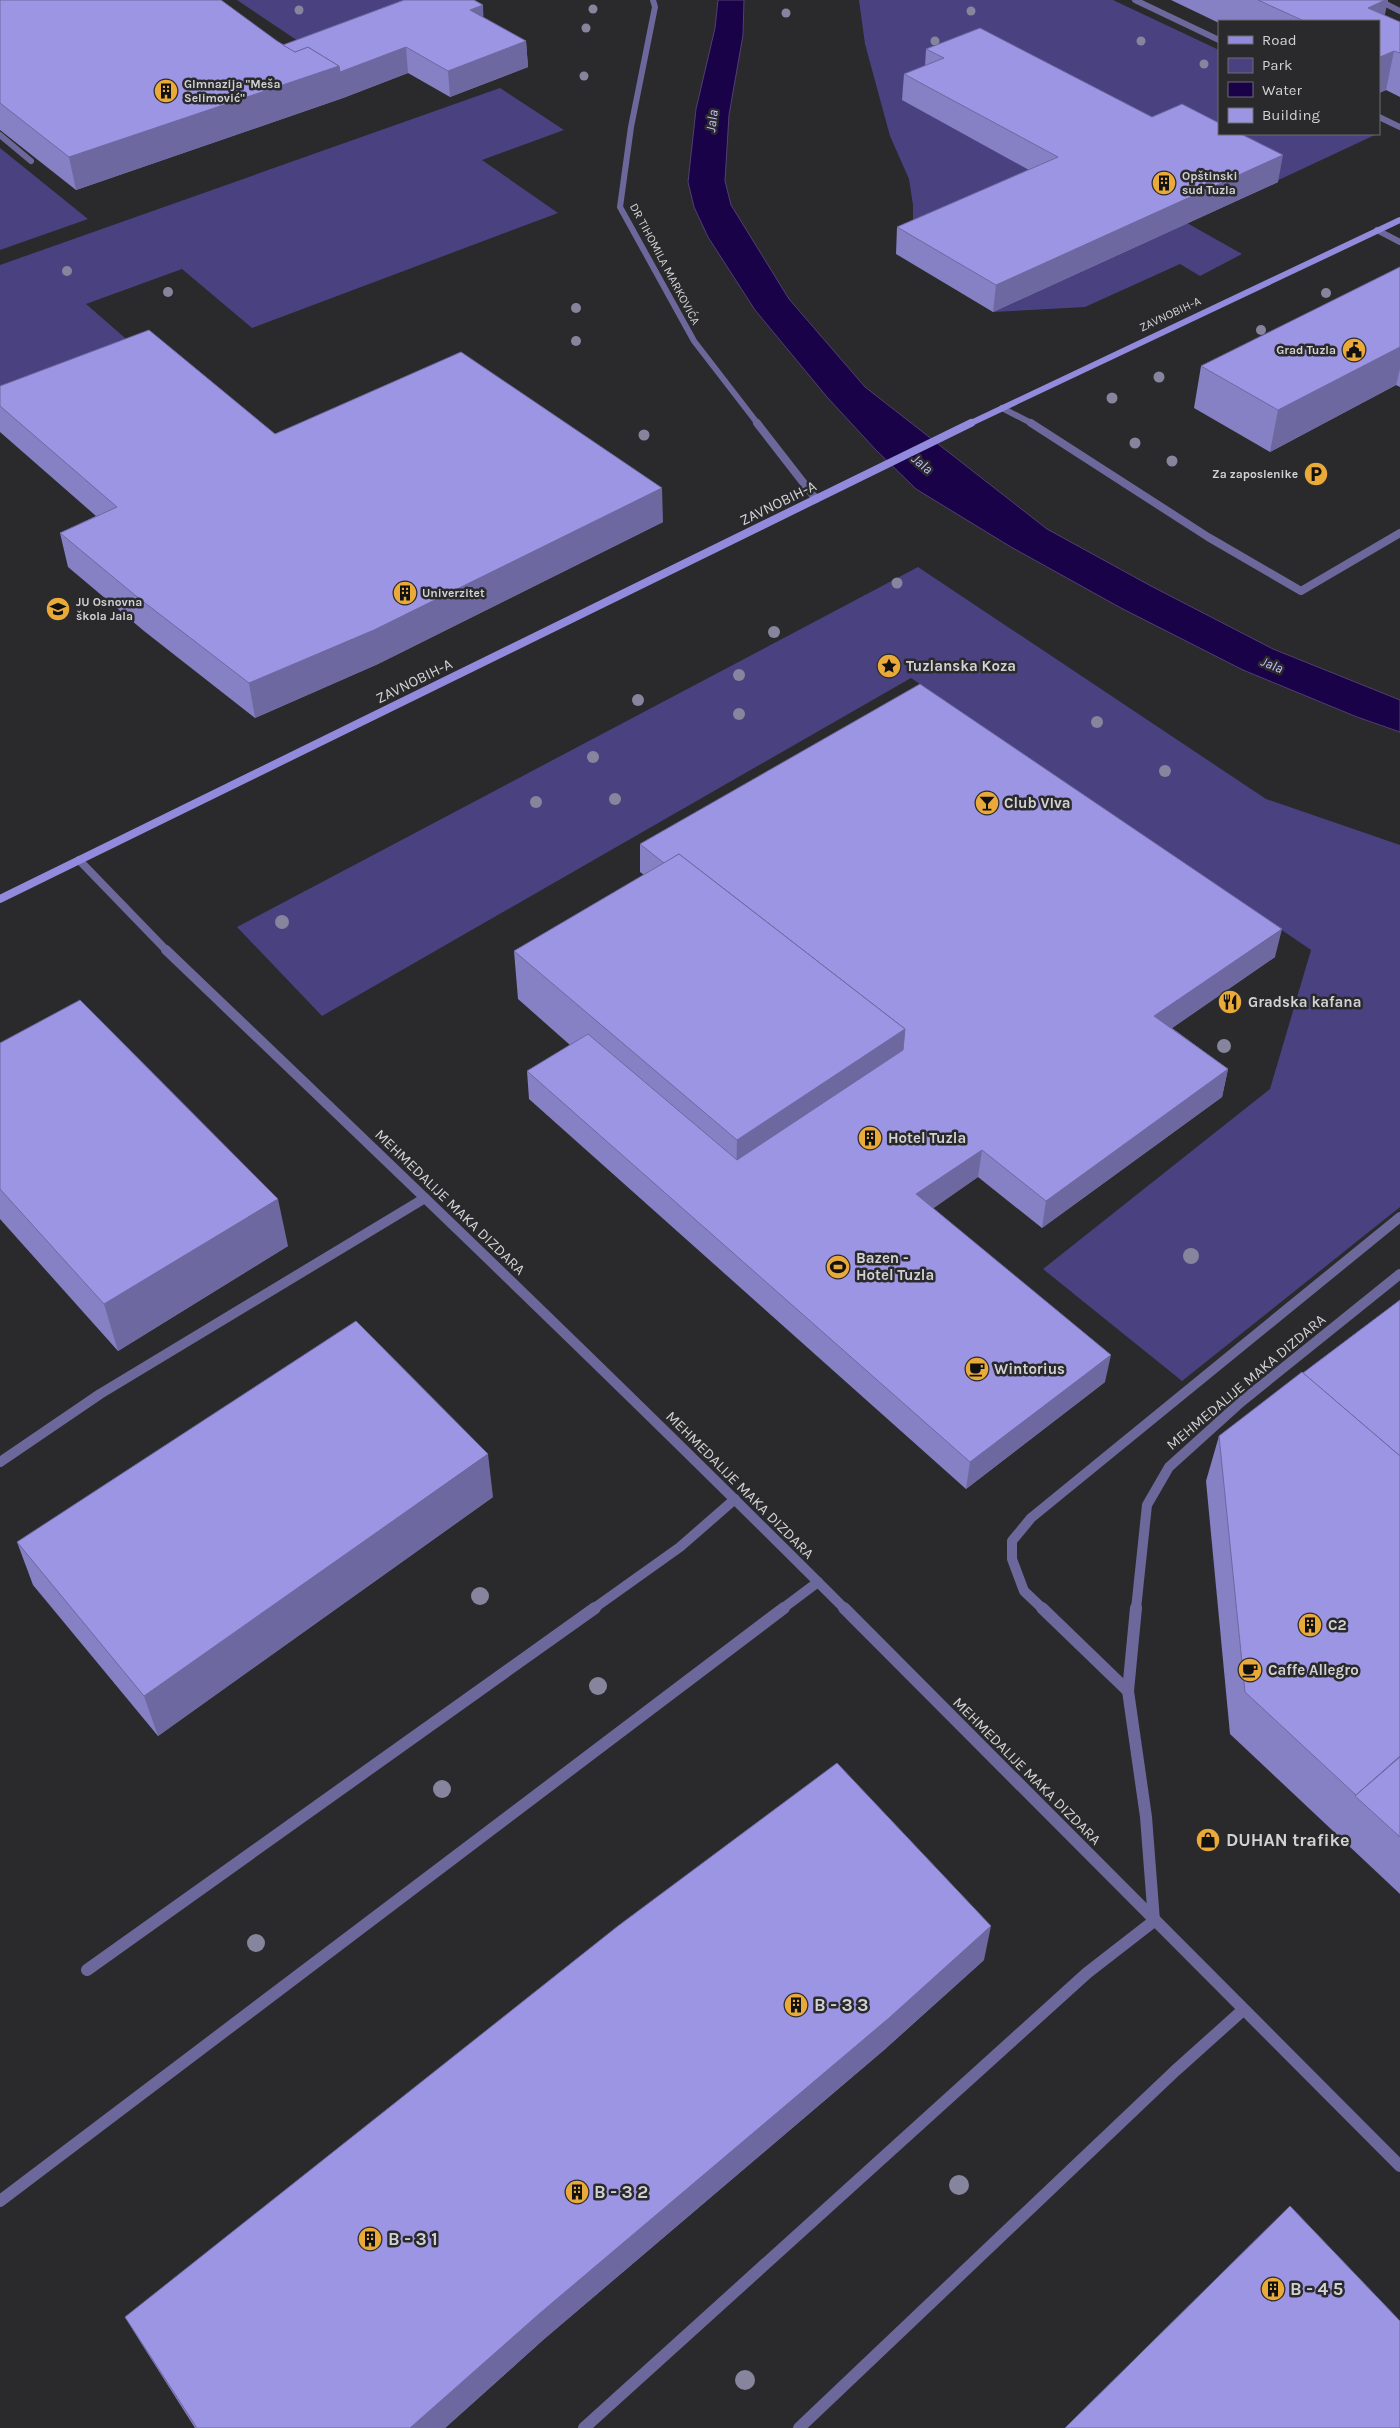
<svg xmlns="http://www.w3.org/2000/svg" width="1400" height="2428" viewBox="0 0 1400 2428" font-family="Karla,sans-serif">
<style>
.green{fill:#4a4181}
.water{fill:#190247;stroke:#504071}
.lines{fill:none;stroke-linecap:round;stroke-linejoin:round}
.lane-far3{stroke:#6c689b;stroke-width:6}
.lane-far2{stroke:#6c689b;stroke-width:8}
.lane-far1{stroke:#6c689b;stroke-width:10}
.lane{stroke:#6c689b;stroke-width:12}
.street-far3{stroke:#6c689b;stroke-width:6}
.street-far2{stroke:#6c689b;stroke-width:8}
.street-far1{stroke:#6c689b;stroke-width:10}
.street{stroke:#6c689b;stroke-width:12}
.secondary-far1{stroke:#928adc;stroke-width:6}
.secondary{stroke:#928adc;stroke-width:8}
.tree{fill:#86859d}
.wall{fill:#8680c4}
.shaded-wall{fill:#6d68a0}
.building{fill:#9c95e4;stroke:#6d68a0}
.labels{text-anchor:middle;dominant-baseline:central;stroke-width:5;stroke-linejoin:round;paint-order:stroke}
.far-poi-label{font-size:12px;font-weight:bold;fill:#d2d2d4;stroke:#2a292c;text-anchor:start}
.far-street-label{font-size:12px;fill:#d2d2d4;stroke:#2a292c}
.far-water-label{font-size:14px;font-style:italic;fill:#c3bffd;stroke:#2a292c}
.street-label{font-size:15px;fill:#d2d2d4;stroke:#2a292c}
.poi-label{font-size:15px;font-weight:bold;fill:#d2d2d4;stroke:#2a292c;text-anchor:start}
.near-poi-label{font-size:18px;font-weight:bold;fill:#d2d2d4;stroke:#2a292c;text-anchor:start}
</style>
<rect width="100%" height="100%" fill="#2a292c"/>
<!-- green -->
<g class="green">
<path d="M237 0H416L307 47Z"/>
<path d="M859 0H1113L1219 50V134H1377L1187 223 1242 254 1200 276 1180 264 1085 307 993 312 913 230V205L909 179 890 136 865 44Z"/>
<path d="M500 88 564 130 482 160 558 213 252 328 182 269 86 304 155 364 0 423V265Z"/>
<path d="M0 148 88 219 0 250Z"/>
<path d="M918 567 1266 799 1400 845V1207L1182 1381 1043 1269 1270 1089 1311 950 911 678 322 1016 237 927Z"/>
</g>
<!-- water -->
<path class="water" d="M718 0H744L743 35 729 115 725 181 731 205 789 299 865 387 1047 529 1151 586 1273 649 1400 700V732L1357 717 1243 670 1121 608 1011 547 916 489 875 449 827 397 755 310 708 237 694 207 688 182 696 109 715 28Z"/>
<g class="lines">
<!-- lane-far3 -->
<g class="lane-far3">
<path d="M653 0 655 7 631 127 620 207 694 341 758 424"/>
<path d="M0 135 31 161"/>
<path d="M1377 230 1400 242"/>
<path d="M1002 408 1033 424"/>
</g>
<!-- lane-far2 -->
<g class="lane-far2">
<path d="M757 423 816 499"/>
<path d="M1031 423 1208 537 1301 591 1400 533"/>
</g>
<!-- lane-far1 -->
<g class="lane-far1">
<path d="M0 1462 100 1394 425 1198"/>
<path d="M593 1609 680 1547 735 1499"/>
<path d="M782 1609 818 1582"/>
</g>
<!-- lane -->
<g class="lane">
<path d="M87 1970 595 1608"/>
<path d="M0 2201 784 1608"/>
<path d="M584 2428 1087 1973 1154 1921"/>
<path d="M799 2428 1175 2071 1243 2010"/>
</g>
<!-- street-far3 -->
<g class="street-far3">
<path d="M1135 0 1219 40"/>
<path d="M1378 0 1400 11"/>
<path d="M1379 117 1400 127"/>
</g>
<!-- street-far2 -->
<path class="street-far2" d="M79 860 168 952"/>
<!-- street-far1 -->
<g class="street-far1">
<path d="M166 950C394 1168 622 1386 845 1609"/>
<path d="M1043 1609 1024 1591 1012 1559V1541L1031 1518 1400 1217"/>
<path d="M1136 1609 1147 1505 1169 1467 1241 1402 1400 1274"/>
</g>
<!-- street -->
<g class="street">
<path d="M844 1608 1400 2166"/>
<path d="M1042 1608 1128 1691"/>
<path d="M1136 1608 1128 1691 1146 1817 1154 1921"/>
</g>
<!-- secondary-far1 -->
<path class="secondary-far1" d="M969 424 1400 220"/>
<!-- secondary -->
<path class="secondary" d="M0 899 971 423"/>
</g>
<!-- trees -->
<g class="tree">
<circle cx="593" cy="9" r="4.5"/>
<circle cx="299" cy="10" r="4.5"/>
<circle cx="971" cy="11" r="4.5"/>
<circle cx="786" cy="13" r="4.5"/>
<circle cx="586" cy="28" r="4.5"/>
<circle cx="935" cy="41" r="4.5"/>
<circle cx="1141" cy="41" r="4.5"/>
<circle cx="1204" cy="64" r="4.5"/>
<circle cx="584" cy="76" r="4.5"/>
<circle cx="67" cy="271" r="5"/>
<circle cx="168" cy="292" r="5"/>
<circle cx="1326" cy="293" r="5"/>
<circle cx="576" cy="308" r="5"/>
<circle cx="1261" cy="330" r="5"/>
<circle cx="576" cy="341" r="5"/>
<circle cx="1159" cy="377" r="5.5"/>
<circle cx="1112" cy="398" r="5.5"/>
<circle cx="644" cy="435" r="5.5"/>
<circle cx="1135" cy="443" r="5.5"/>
<circle cx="1172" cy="461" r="5.5"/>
<circle cx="897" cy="583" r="5.5"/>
<circle cx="774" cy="632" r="6"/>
<circle cx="739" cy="675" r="6"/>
<circle cx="638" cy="700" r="6"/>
<circle cx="739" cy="714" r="6"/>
<circle cx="1097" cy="722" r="6"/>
<circle cx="593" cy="757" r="6"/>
<circle cx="1165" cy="771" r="6"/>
<circle cx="615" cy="799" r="6"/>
<circle cx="536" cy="802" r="6"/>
<circle cx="282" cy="922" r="7"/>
<circle cx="1224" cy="1046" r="7"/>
<circle cx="1191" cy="1256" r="8"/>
<circle cx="480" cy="1596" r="9"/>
<circle cx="598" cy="1686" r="9"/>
<circle cx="442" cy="1789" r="9"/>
<circle cx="256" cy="1943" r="9"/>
<circle cx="959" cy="2185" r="10"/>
<circle cx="745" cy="2380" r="10"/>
</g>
<!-- wall -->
<g class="wall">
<path d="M0 0 277 41 283 45 483 5V17L526 41 528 67 450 97 408 73 343 98 76 190 0 130Z"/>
<path d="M1171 0H1388L1384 15 1400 22V97L1386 90 1379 93V21H1219V23Z"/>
<path d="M926 49 1278 182 993 312 896 254 897 227 1029 170 902 100 904 74 925 66Z"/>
<path d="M1400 267V387L1396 385 1270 452 1194 408 1201 366Z"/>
<path d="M0 386 663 522 378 664 255 718 144 631 68 567 60 533 96 516 0 432Z"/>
<path d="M640 844 1275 957 1172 1028 1228 1069 1222 1097 1042 1228 978 1177 933 1208 1105 1382 966 1489 529 1099 527 1071 570 1045 518 999 514 951 644 875 640 872Z"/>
<path d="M0 1043 288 1246 118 1351 0 1219Z"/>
<path d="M1400 1300V1894L1230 1734 1206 1481 1219 1436Z"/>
<path d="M493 1497 158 1736 33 1585 17 1542Z"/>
<path d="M984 1960 884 2050 543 2340 445 2428H195L141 2343 125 2317Z"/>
</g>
<!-- shaded-wall -->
<g class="shaded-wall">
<path d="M1385 0H1388L1380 38 1368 8Z"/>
<path d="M483 5 484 31 470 10Z"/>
<path d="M526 41 528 67 450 97 448 71Z"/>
<path d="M406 47 408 73 343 98 76 190 69 157 339 66Z"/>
<path d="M1394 51 1386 90 1379 93V64L1380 57Z"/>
<path d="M1283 155 1278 182 993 312 996 285Z"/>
<path d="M1400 347V369L1396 385 1270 452 1278 410Z"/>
<path d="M662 488 663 522 378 664 255 718 249 683Z"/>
<path d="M1282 929 1275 957 1149 1044 1154 1016Z"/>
<path d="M905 1029 901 1078 736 1188 737 1140Z"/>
<path d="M1228 1069 1222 1097 1042 1228 1046 1201Z"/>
<path d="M982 1150 978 1177 914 1222 916 1194Z"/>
<path d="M278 1199 288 1246 118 1351 104 1304Z"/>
<path d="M1111 1355 1105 1382 966 1489 970 1462Z"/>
<path d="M488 1454 493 1497 158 1736 144 1696Z"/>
<path d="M991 1926 984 1960 884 2050 543 2340 445 2428H410L539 2314Z"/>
</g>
<!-- building -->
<g class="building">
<path d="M0 0H221L277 41 295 52 308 47 339 66 69 157 0 103Z"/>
<path d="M404 0H474L483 5 470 10 526 41 448 71 406 47 340 72 339 66 308 47 295 52 283 45Z"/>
<path d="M1258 0H1385L1368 8 1400 22V53L1394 51 1380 57H1379V21H1304Z"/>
<path d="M980 28 1152 117 1182 104 1219 123V134H1241L1283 155 996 285 897 227 1058 157 904 74 944 58 926 49Z"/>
<path d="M1400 267V347L1278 410 1201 366Z"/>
<path d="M149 330 275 434 461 352 662 488 374 630 249 683 136 596 60 533 117 507 0 406V386Z"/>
<path d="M920 684 1282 929 1154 1016 1228 1069 1046 1201 982 1150 916 1194 1111 1355 970 1462 527 1071 588 1034 737 1160 903 1050 905 1029 679 854 664 863 640 844Z"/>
<path d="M679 854 905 1029 737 1140 514 951Z"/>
<path d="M80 1000 278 1199 104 1304 0 1189V1043Z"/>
<path d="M1400 1300V1456L1303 1373Z"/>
<path d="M356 1321 488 1454 144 1696 17 1542Z"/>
<path d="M1302 1372 1400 1456V1756L1356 1795 1245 1692 1219 1436Z"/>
<path d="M1400 1757V1837L1355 1796Z"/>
<path d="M837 1763 991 1926 889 2018 539 2314 410 2428H197L125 2317 618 1926Z"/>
<path d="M1290 2206 1400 2321V2428H1065Z"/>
</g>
<!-- icons -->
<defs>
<g id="building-disc" transform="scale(1.25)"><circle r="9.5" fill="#eaaa39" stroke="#2a292c"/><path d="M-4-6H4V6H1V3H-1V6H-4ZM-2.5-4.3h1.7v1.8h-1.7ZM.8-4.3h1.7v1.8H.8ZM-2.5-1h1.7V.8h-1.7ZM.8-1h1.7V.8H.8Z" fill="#111"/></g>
<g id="civic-disc" transform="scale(1.25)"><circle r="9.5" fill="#eaaa39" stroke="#2a292c"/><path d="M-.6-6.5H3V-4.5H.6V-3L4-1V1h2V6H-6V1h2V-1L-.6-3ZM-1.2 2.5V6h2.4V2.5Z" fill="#111"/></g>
<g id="parking-disc" transform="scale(1.25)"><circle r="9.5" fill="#eaaa39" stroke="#2a292c"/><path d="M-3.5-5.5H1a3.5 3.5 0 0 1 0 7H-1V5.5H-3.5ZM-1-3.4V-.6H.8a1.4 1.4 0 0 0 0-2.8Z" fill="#111"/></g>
<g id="school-disc" transform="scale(1.25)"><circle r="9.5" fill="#eaaa39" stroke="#2a292c"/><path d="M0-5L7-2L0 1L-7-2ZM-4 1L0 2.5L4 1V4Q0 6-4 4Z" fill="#111"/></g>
<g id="sight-disc" transform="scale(1.25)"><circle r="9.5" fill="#eaaa39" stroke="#2a292c"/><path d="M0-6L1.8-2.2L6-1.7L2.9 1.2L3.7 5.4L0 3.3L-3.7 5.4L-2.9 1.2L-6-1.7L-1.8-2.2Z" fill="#111"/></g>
<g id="bar-disc" transform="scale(1.25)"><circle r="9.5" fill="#eaaa39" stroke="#2a292c"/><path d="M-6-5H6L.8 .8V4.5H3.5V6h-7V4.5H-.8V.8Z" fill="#111"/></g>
<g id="restaurant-disc" transform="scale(1.25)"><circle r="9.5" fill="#eaaa39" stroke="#2a292c"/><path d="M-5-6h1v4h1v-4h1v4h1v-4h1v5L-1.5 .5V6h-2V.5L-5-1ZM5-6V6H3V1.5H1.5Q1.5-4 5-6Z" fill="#111"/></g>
<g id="stadium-disc" transform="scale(1.25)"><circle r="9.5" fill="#eaaa39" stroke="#2a292c"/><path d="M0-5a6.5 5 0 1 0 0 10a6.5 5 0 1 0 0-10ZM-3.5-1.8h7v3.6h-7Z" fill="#111"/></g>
<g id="cafe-disc" transform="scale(1.25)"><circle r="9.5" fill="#eaaa39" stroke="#2a292c"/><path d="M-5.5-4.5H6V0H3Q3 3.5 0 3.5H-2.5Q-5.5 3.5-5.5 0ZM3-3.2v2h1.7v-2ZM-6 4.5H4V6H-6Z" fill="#111"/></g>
<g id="shop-disc" transform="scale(1.25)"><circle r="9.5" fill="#eaaa39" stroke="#2a292c"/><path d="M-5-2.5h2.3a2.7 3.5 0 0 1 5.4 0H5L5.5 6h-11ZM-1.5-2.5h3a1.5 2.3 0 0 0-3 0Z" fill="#111"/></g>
</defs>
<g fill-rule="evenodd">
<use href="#building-disc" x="166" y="91"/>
<use href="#building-disc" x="1164" y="183"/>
<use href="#civic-disc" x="1354" y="350"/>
<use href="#parking-disc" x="1316" y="474"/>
<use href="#building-disc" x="405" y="593"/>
<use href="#school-disc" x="58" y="609"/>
<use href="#sight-disc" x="889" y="666"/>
<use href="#bar-disc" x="987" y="803"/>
<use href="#restaurant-disc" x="1230" y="1002"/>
<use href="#building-disc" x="870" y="1138"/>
<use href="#stadium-disc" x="838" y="1267"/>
<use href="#cafe-disc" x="977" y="1369"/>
<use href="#building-disc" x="1310" y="1625"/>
<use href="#cafe-disc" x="1250" y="1670"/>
<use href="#shop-disc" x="1208" y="1840"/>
<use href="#building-disc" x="796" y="2005"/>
<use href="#building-disc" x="577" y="2192"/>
<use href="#building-disc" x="370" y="2239"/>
<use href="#building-disc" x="1273" y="2289"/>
</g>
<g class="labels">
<!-- far-poi labels -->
<g class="far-poi-label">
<text x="184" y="84">GImnazija "Meša<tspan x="184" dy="14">Selimović"</tspan></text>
<text x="1182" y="176">Opštinski<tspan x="1182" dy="14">sud Tuzla</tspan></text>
<text x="1336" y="350" text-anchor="end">Grad Tuzla</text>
<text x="1298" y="474" text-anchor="end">Za zaposlenike</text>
<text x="422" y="593">Univerzitet</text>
<text x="76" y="602">JU Osnovna<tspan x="76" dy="14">škola Jala</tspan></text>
</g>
<!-- far-street labels -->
<g class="far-street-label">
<text transform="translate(665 264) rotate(62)">DR TIHOMILA MARKOVIĆA</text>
<text transform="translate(1170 314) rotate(-25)">ZAVNOBIH-A</text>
</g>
<!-- far-water labels -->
<g class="far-water-label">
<text transform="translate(712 121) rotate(-83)">Jala</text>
<text transform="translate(922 464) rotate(40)">Jala</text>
<text transform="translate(1272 665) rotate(23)">Jala</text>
</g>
<!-- street labels -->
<g class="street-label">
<text transform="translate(778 503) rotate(-26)">ZAVNOBIH-A</text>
<text transform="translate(414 681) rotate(-26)">ZAVNOBIH-A</text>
<text transform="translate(450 1202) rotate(44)">MEHMEDALIJE MAKA DIZDARA</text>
<text transform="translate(1246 1382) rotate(-40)">MEHMEDALIJE MAKA DIZDARA</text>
<text transform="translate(740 1485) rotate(45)">MEHMEDALIJE MAKA DIZDARA</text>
<text transform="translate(1027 1771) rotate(45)">MEHMEDALIJE MAKA DIZDARA</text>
</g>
<!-- poi labels -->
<g class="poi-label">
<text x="906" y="666">Tuzlanska Koza</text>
<text x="1004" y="803">Club VIva</text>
<text x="1248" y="1002">Gradska kafana</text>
<text x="888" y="1138">Hotel Tuzla</text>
<text x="856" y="1258">Bazen -<tspan x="856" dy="17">Hotel Tuzla</tspan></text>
<text x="994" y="1369">Wintorius</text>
<text x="1328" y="1625">C2</text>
<text x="1268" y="1670">Caffe Allegro</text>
</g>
<!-- near-poi labels -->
<g class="near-poi-label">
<text x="1226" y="1840">DUHAN trafike</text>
<text x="814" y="2005">B - 3 3</text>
<text x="594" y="2192">B - 3 2</text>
<text x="388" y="2239">B - 3 1</text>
<text x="1290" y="2289">B - 4 5</text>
</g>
</g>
<!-- legend -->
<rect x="1218" y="20" width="162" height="115" fill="#2a292c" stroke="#6d6d6f"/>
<rect x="1228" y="36" width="25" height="8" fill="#928adc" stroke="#6d6d6f"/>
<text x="1262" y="45" font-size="15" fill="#d2d2d4">Road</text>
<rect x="1228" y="58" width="25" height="15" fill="#4a4181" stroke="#6d6d6f"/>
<text x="1262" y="70" font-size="15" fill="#d2d2d4">Park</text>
<rect x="1228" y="82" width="25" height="15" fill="#190247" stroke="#6d6d6f"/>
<text x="1262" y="95" font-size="15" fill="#d2d2d4">Water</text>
<rect x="1228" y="108" width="25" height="15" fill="#9c95e4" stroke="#6d6d6f"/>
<text x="1262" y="120" font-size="15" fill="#d2d2d4">Building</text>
</svg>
